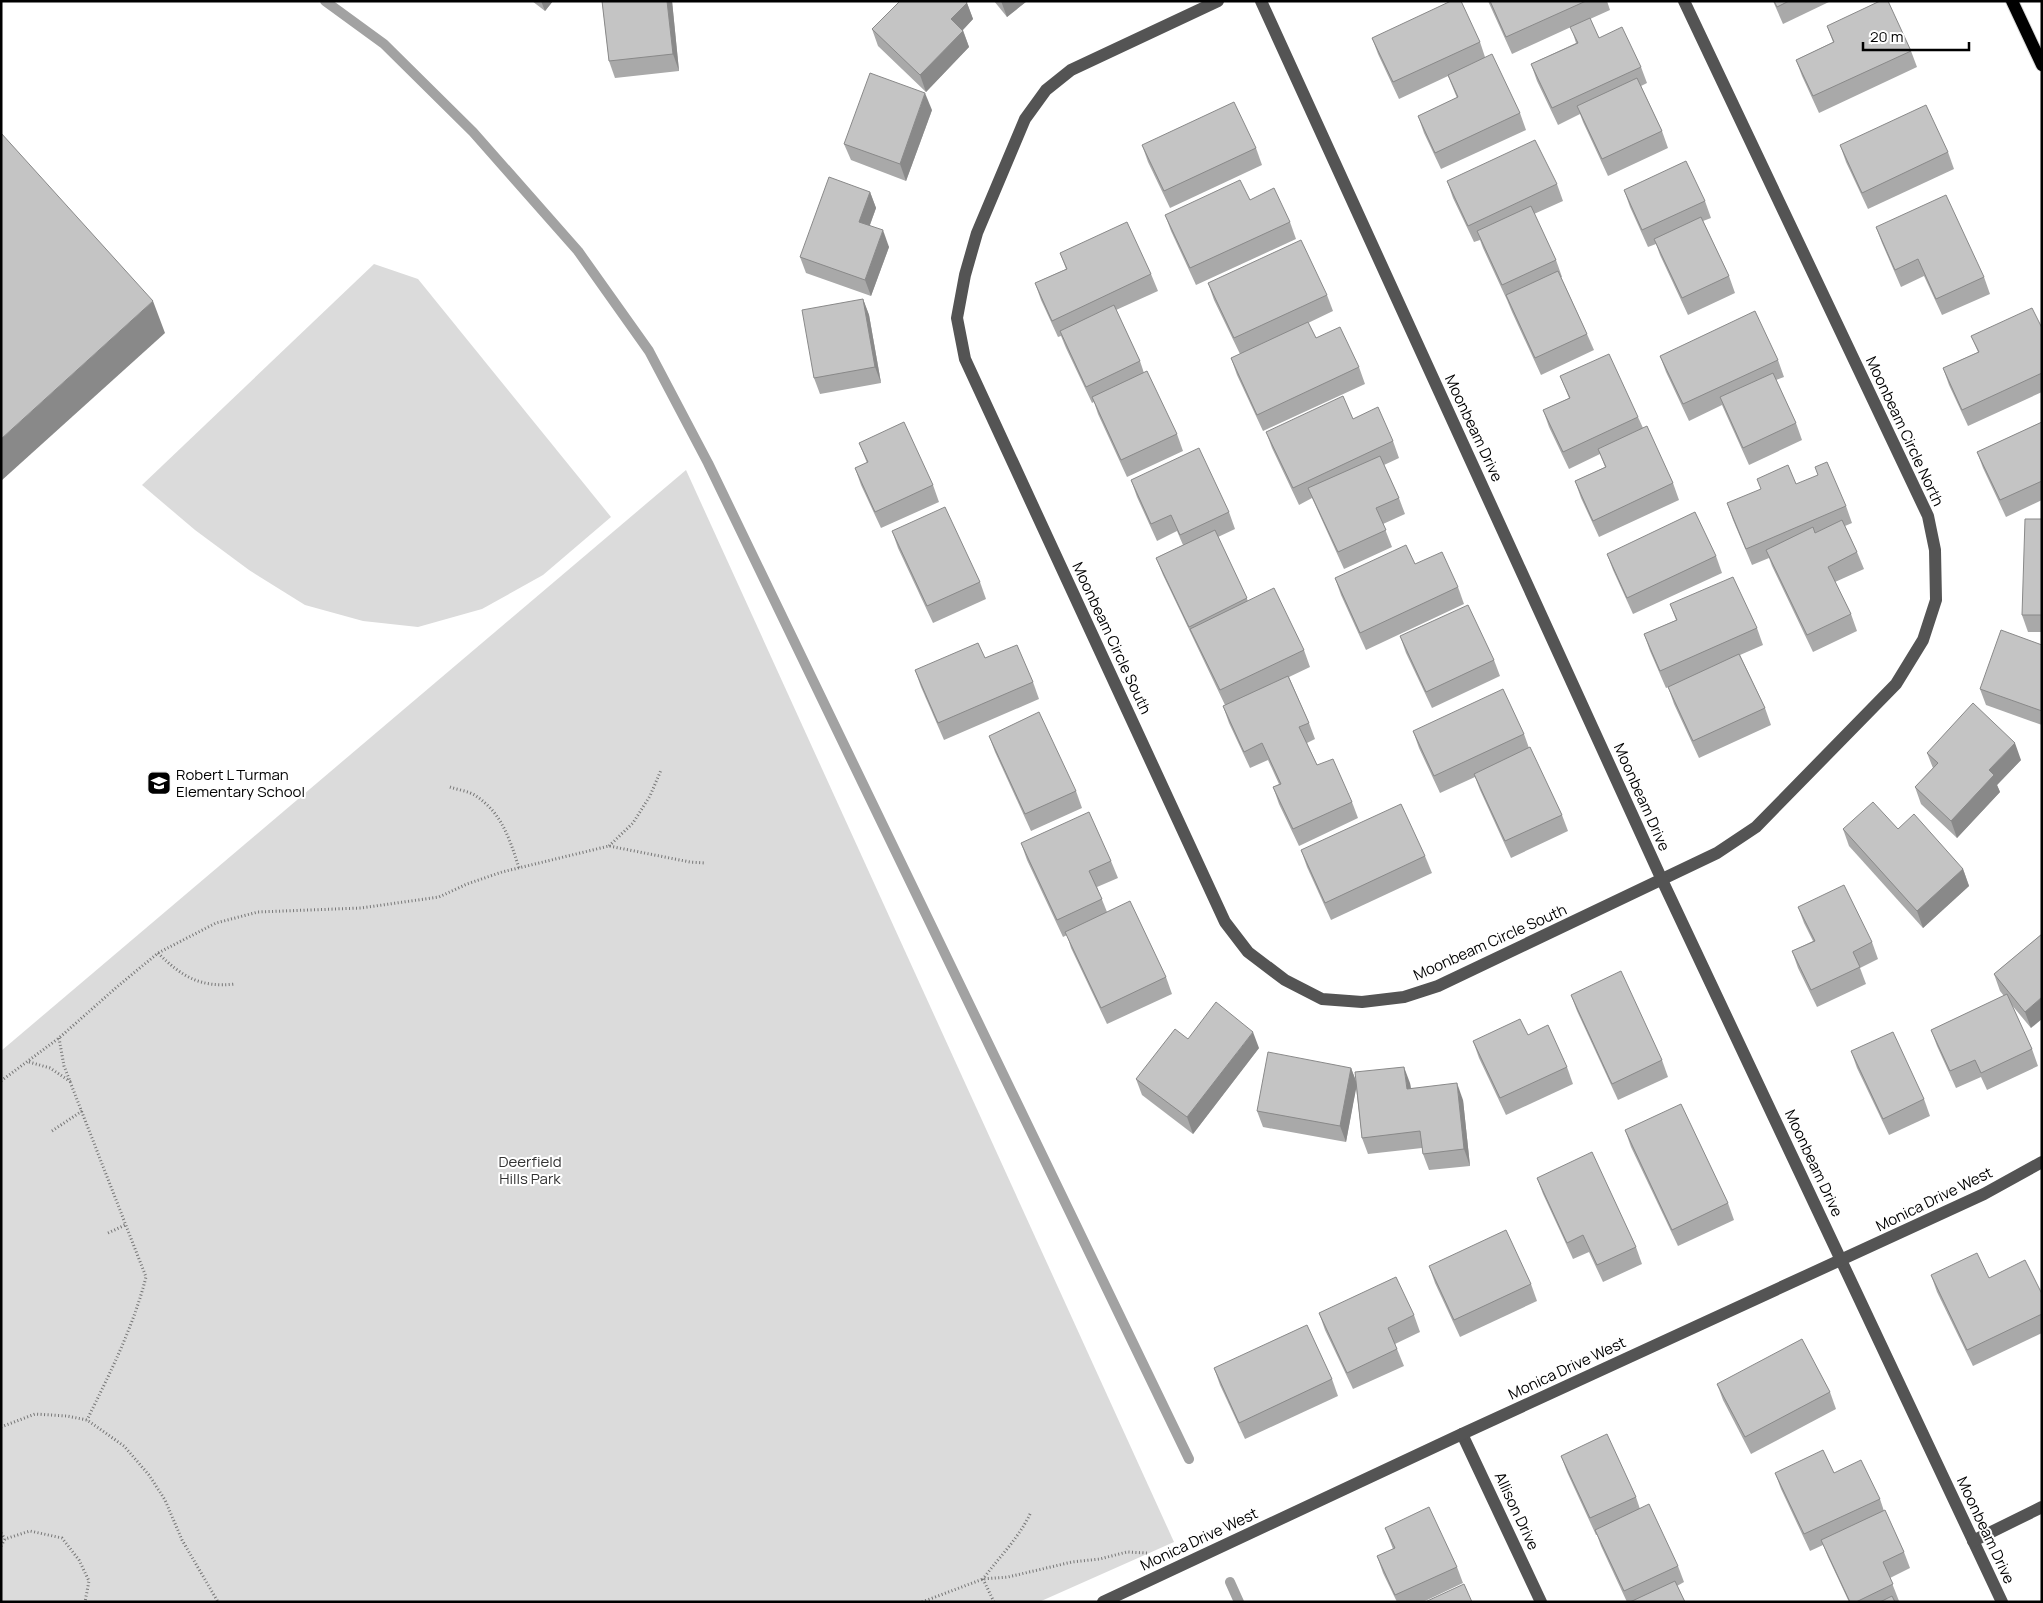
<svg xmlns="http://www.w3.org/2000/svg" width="2043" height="1603" viewBox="0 0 2043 1603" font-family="Manrope,sans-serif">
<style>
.green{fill:#dbdbdb}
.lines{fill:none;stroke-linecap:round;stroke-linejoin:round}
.stream{stroke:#a2a2a2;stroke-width:10}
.major-casing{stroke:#dbdbdb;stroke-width:14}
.path{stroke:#767676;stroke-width:3;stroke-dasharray:1 2.5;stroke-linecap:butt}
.minor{stroke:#545454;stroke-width:12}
.major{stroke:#000;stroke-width:12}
.wall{fill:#a9a9a9}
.shaded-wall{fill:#898989}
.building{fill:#c4c4c4;stroke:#898989}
.labels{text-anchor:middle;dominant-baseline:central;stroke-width:4;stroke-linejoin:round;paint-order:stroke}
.street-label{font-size:15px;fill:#000;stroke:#fff}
.poi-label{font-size:15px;fill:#000;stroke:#fff;text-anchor:start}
.park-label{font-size:15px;fill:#323232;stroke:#fff}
</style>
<rect width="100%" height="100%" fill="#fff"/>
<!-- green -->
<g class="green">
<path d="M374 264 418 279 611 517 543 575 482 609 418 627 363 621 305 605 249 570 195 530 142 485Z"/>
<path d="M686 470 1174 1542 1039 1602H1V1051Z"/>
</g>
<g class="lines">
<!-- stream -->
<g class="stream">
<path d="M325 1 384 44 473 132 578 251 649 351 708 463 1189 1459"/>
<path d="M1230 1582 1239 1602"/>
</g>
<!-- major casing -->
<g class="major-casing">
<path id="major" d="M2012 1 2042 65"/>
</g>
<!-- path -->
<g class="path">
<path d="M450 787C458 790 469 791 476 796 502 813 510 840 519 868"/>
<path d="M609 846 633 823 650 796 661 770"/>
<path d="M158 953C182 977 201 988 235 984"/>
<path d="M59 1038 64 1066 146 1277C133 1328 110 1373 87 1420"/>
<path d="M29 1062 50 1068 71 1082"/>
<path d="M1 1081 59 1038 118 986 158 953 216 923 258 912 361 908 439 897 467 884 502 872 609 846 690 862 705 863"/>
<path d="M52 1131 82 1111"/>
<path d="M108 1233 125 1225"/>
<path d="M1 1427 35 1414 67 1416 87 1420 124 1446 149 1475 165 1500 182 1540 218 1602"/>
<path d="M1 1533 5 1539"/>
<path d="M1 1546 5 1539 30 1531 62 1538 79 1560 89 1581 85 1602"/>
<path d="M922 1602 983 1579 1008 1577 1072 1562 1100 1559 1127 1552 1147 1553"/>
<path d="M994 1602 983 1579C1000 1556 1019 1538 1031 1512"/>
</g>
<!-- minor -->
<g class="minor">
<path d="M1218 1 1071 70 1046 90 1025 119 977 233 965 275 957 318 965 359 1225 922 1248 952 1285 980 1322 999 1362 1002 1404 997 1438 986 1717 853 1756 827 1896 684 1923 640 1936 600 1935 550 1928 516 1684 1"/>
<path d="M1261 1 1662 880 2002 1602"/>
<path d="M1462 1434 1541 1602"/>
<path d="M1973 1541 2042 1507"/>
<path d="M1103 1602 1462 1434 1984 1194 2042 1162"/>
</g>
<!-- major -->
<use href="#major" class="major"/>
</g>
<!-- wall -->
<g class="wall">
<path d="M532 1H553L545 11Z"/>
<path d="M602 1H672L679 71 615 78 609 61Z"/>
<path d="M994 1H1027L1007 17Z"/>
<path d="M1488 1H1607L1610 10 1590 19 1599 38 1641 67 1647 83 1641 86 1662 131 1668 148 1608 176 1583 122 1580 114 1558 125 1537 81 1531 64 1576 43 1571 27 1512 54Z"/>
<path d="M1773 1H1831L1783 24Z"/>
<path d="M967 3 973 19 963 30 969 47 926 92 878 46 872 29Z"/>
<path d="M1827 26 1911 51 1917 67 1819 113 1802 76 1796 60 1833 42Z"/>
<path d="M1372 38 1480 42 1485 57 1520 113 1526 130 1441 169 1424 133 1418 116 1457 98 1448 76 1399 99 1378 54Z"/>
<path d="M932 110 906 181 851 160 844 144Z"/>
<path d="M1142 145 1256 148 1262 165 1170 208 1148 162Z"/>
<path d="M1840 145 1948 152 1954 169 1868 209 1846 162Z"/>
<path d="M1447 181 1557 184 1563 201 1534 214 1556 260 1562 277H1561L1587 334 1594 350 1541 375 1512 312 1507 300 1483 248 1480 240 1474 242 1453 198Z"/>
<path d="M1624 190 1705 201 1711 218 1703 221 1729 276 1735 293 1688 315 1660 255 1656 244 1648 247 1630 207Z"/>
<path d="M870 192 876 208 870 225 889 247 871 296 806 273 800 257Z"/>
<path d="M1250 200 1290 222 1296 239 1196 285 1171 231 1165 215Z"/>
<path d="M1876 227 1984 277 1990 294 1942 315 1924 276 1901 287 1882 243Z"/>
<path d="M1060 253 1151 274 1158 291 1116 310 1140 361 1144 373 1177 434 1183 451 1127 477 1098 414 1094 402 1092 403 1066 348 1061 336 1058 337 1041 300 1035 283 1066 269Z"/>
<path d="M1208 283 1327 295 1333 311 1308 323 1316 338 1359 367 1365 384 1263 431 1237 375 1231 358 1240 354 1214 300Z"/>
<path d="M863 299 869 315 881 383 820 394 814 378Z"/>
<path d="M2042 328V392L1968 426 1949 385 1943 368 1978 352 1971 336Z"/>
<path d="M1660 356 1778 360 1784 377 1776 380 1796 423 1802 440 1749 465 1726 414 1722 405 1689 421 1666 372Z"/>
<path d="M1560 376 1638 417 1643 428 1673 483 1679 500 1599 537 1581 498 1575 481 1605 467 1600 454 1569 469 1549 427 1543 410 1569 398Z"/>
<path d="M1353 419 1393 441 1399 458 1384 465 1399 498 1405 514 1383 524 1392 547 1344 569 1312 498 1299 505 1272 448 1266 432Z"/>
<path d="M2042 422V500L2006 517 1983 468 1977 452Z"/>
<path d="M859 443 933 485 939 502 881 528 861 485 855 468 867 463Z"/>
<path d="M1131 480 1229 512 1235 529 1218 537 1248 601 1304 650 1310 667 1289 677 1309 723 1315 739 1307 743 1317 765 1352 802 1358 818 1299 846 1279 804 1273 787 1279 784 1268 760 1250 768 1229 723 1223 706 1225 705 1163 575 1156 558 1183 545 1177 531 1157 541 1137 497Z"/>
<path d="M1796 484 1846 506 1852 523 1845 526 1857 552 1864 569 1835 582 1851 614 1857 631 1813 652 1772 566 1769 558 1752 565 1733 520 1727 503Z"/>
<path d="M2042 519V632H2028L2022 615Z"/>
<path d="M892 531 980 582 986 599 933 623 898 548Z"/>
<path d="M1607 554 1716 556 1722 573 1633 614 1613 570Z"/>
<path d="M1335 578 1458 587 1464 604 1366 650 1341 595Z"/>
<path d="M1670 604 1757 628 1763 645 1740 655 1765 708 1771 725 1699 758 1674 704 1668 687 1682 681 1666 688 1650 651 1644 634 1676 620Z"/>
<path d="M1400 636 1494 660 1500 676 1432 708 1406 653Z"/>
<path d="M2042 645V725L1986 705 1980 689Z"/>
<path d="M985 658 1033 682 1039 699 944 740 921 687 915 670Z"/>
<path d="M1413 731 1524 734 1529 748 1562 815 1568 831 1511 858 1480 790 1475 777 1440 793 1419 748Z"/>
<path d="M989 736 1076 791 1082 808 1031 831 995 752Z"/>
<path d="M1927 753 2021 760 1997 785 2000 792 1957 838 1921 804 1915 787 1933 768Z"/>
<path d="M1843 829H1898L1963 869 1969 886 1923 928 1849 846Z"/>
<path d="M1021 843 1111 861 1118 878 1097 887 1107 912 1166 977 1172 994 1107 1024 1071 948 1067 935 1063 937 1027 860Z"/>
<path d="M1301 850 1425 856 1432 873 1331 920 1307 867Z"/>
<path d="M1798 907 1872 942 1878 959 1860 968 1866 984 1817 1007 1798 968 1792 951 1813 941 1804 923Z"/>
<path d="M2042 934 2031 1028 2011 1004 2032 1049 2038 1066 1987 1090 1981 1077 1956 1088 1937 1046 1931 1030 2004 996 2000 991 1994 974Z"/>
<path d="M1571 995 1662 1060 1668 1077 1618 1100 1577 1011Z"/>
<path d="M1528 1035 1567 1067 1573 1084 1506 1115 1479 1058 1473 1041Z"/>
<path d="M1259 1048 1193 1134 1142 1095 1136 1079Z"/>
<path d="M1851 1051 1924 1099 1930 1116 1889 1135 1857 1068Z"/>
<path d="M1351 1068 1356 1081 1410 1083 1411 1088 1463 1100 1470 1166 1429 1170 1423 1154 1422 1148 1368 1154 1362 1138 1356 1087 1346 1142 1263 1127 1257 1111Z"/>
<path d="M1625 1130 1728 1203 1734 1220 1678 1246 1631 1147Z"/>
<path d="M1537 1178 1636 1247 1642 1264 1603 1282 1589 1252 1573 1259 1543 1194Z"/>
<path d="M1429 1266 1531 1284 1537 1301 1460 1337 1435 1283Z"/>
<path d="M1931 1275 2042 1294V1333L1973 1366 1937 1292Z"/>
<path d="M1319 1313 1414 1315 1420 1332 1395 1344 1404 1366 1353 1389 1325 1330Z"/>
<path d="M1214 1368 1332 1379 1338 1396 1245 1439 1220 1385Z"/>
<path d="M1717 1384 1830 1392 1836 1409 1751 1454 1723 1400Z"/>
<path d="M1561 1456 1636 1497 1640 1509 1678 1566 1684 1582 1677 1586 1685 1602H1627L1601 1546 1597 1535H1596L1567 1472Z"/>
<path d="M1775 1473H1834L1880 1499 1884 1511 1904 1552 1910 1568 1890 1578 1899 1601 1897 1602H1849L1828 1557 1823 1545 1810 1551 1781 1489Z"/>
<path d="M1385 1528 1457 1567 1463 1583 1423 1602H1397L1383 1573 1377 1556 1393 1549Z"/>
</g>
<!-- shaded-wall -->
<g class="shaded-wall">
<path d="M541 1H553L545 11Z"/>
<path d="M667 1H672L679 71 673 54Z"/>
<path d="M1001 1H1027L1007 17Z"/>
<path d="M967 3 973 19 957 36 951 19Z"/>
<path d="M963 31 969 47 926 92 920 75Z"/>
<path d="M925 93 932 110 906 181 900 164Z"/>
<path d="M870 192 876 208 865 238 859 222Z"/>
<path d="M883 230 889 247 871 296 865 280Z"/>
<path d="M863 299 869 315 881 383 875 367Z"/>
<path d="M153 301 165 333 1 481V439Z"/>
<path d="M2015 743 2021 760 1997 785 2000 792 1957 838 1951 821 1989 770Z"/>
<path d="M1963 869 1969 886 1923 928 1917 911Z"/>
<path d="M2042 997V1019L2031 1028 2025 1012Z"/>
<path d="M1253 1032 1259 1048 1193 1134 1187 1117Z"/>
<path d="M1404 1067 1410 1083 1413 1105 1407 1089Z"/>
<path d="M1351 1068 1357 1084 1346 1142 1340 1126Z"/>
<path d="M1457 1083 1463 1100 1470 1166 1464 1149Z"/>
</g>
<!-- building -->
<g class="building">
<path d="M602 1H667L673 54 609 61Z"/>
<path d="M900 1H966L967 3 951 19 963 31 920 75 872 29Z"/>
<path d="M1451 1H1461L1480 42 1393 82 1372 38Z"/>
<path d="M1490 1H1586L1506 37Z"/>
<path d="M1774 1H1789L1777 7Z"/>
<path d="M1880 1H1888L1911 51 1813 96 1796 60 1834 42 1827 26Z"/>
<path d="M1590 18 1599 38 1622 27 1641 67 1552 108 1531 64 1578 43 1570 27Z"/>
<path d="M1492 54 1520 113 1435 153 1418 116 1458 97 1448 75Z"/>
<path d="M870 73 925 93 900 164 844 144Z"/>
<path d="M1637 78 1662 131 1602 159 1577 106Z"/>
<path d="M1234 102 1256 148 1164 191 1142 145Z"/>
<path d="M1926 105 1948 152 1862 193 1840 145Z"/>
<path d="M1 133 153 301 1 439Z"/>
<path d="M1535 140 1557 184 1468 226 1447 181Z"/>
<path d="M1686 161 1705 201 1642 230 1624 190Z"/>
<path d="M829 177 870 192 859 222 883 230 865 280 800 257Z"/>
<path d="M1240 180 1250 200 1274 188 1290 222 1190 268 1165 215Z"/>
<path d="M1946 195 1984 277 1936 299 1918 259 1895 270 1876 227Z"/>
<path d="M1531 206 1556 260 1502 285 1477 231Z"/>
<path d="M1701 217 1729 276 1682 298 1654 239Z"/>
<path d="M1127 222 1151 274 1052 321 1035 283 1067 269 1060 253Z"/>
<path d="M1301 240 1327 295 1234 338 1208 283Z"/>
<path d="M1558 271 1587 334 1535 358 1506 295Z"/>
<path d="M863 299 875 367 814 378 802 310Z"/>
<path d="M1114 305 1140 361 1086 387 1060 331Z"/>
<path d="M2032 308 2042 328V373L1962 410 1943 368 1979 352 1971 336Z"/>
<path d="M1755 311 1778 360 1683 404 1660 356Z"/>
<path d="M1308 322 1316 338 1340 327 1359 367 1257 415 1231 358Z"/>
<path d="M1609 354 1638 417 1563 452 1543 410 1570 398 1560 376Z"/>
<path d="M1147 371 1177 434 1121 460 1092 397Z"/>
<path d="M1773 373 1796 423 1743 448 1720 397Z"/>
<path d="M1343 396 1353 419 1378 407 1393 441 1293 488 1266 432Z"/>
<path d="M904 422 933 485 875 512 855 468 868 462 859 443Z"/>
<path d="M2042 422V481L2000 500 1977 452Z"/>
<path d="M1647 426 1673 483 1593 521 1575 481 1606 467 1598 449Z"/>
<path d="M1199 448 1229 512 1180 535 1171 515 1151 524 1131 480Z"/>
<path d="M1380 456 1399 498 1376 508 1386 530 1338 552 1308 488Z"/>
<path d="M1827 462 1846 506 1746 549 1727 503 1761 489 1757 479 1788 465 1796 484 1818 475 1815 467Z"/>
<path d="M945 507 980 582 927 606 892 531Z"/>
<path d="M1695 512 1716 556 1627 598 1607 554Z"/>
<path d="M2025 519H2042V615H2022Z"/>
<path d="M1842 520 1857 552 1828 567 1851 614 1807 635 1766 550 1813 527 1815 533Z"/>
<path d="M1215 530 1247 598 1189 627 1156 558Z"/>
<path d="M1406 545 1415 564 1442 552 1458 587 1360 633 1335 578Z"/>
<path d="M1733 577 1757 628 1660 671 1644 634 1677 620 1670 604Z"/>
<path d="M1274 588 1304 650 1220 690 1190 629Z"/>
<path d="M1468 605 1494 660 1426 692 1400 636Z"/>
<path d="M2001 630 2042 645V711L1980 689Z"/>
<path d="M978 643 985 658 1017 645 1033 682 938 723 915 670Z"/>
<path d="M1739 654 1765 708 1693 741 1668 687Z"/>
<path d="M1288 676 1309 723 1299 727 1317 765 1333 759 1352 802 1293 829 1273 787 1281 784 1262 743 1244 752 1223 706Z"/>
<path d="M1503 689 1524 734 1434 776 1413 731Z"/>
<path d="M1973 703 2015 743 1989 770 1994 775 1951 821 1915 787 1938 763 1927 753Z"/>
<path d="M1039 712 1076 791 1025 814 989 736Z"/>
<path d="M1530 747 1562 815 1505 841 1474 774Z"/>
<path d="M1873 802 1898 829 1914 814 1963 869 1917 911 1843 829Z"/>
<path d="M1401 804 1425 856 1325 903 1301 850Z"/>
<path d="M1089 812 1111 861 1089 871 1102 899 1057 920 1021 843Z"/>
<path d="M1844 885 1872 942 1853 952 1860 967 1811 990 1792 951 1815 941 1798 907Z"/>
<path d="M1130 901 1166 977 1101 1008 1065 932Z"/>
<path d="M2042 934V997L2025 1012 1994 974Z"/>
<path d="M1621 971 1662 1060 1612 1084 1571 995Z"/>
<path d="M2007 994 2032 1049 1981 1073 1975 1060 1950 1071 1931 1030Z"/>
<path d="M1216 1002 1253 1032 1187 1117 1136 1079 1175 1029 1188 1039Z"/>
<path d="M1520 1019 1528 1035 1548 1025 1567 1067 1500 1098 1473 1041Z"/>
<path d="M1893 1032 1924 1099 1883 1119 1851 1051Z"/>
<path d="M1268 1052 1351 1068 1340 1126 1257 1111Z"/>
<path d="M1404 1067 1407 1089 1457 1083 1464 1149 1423 1154 1420 1131 1362 1138 1355 1072Z"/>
<path d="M1681 1104 1728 1203 1672 1230 1625 1130Z"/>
<path d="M1592 1152 1636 1247 1597 1265 1583 1235 1567 1243 1537 1178Z"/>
<path d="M1506 1230 1531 1284 1454 1320 1429 1266Z"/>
<path d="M1977 1253 1989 1278 2025 1260 2042 1294V1314L1967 1350 1931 1275Z"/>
<path d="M1396 1277 1414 1315 1388 1328 1397 1349 1347 1373 1319 1313Z"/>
<path d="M1307 1325 1332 1379 1239 1423 1214 1368Z"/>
<path d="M1802 1339 1830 1392 1745 1437 1717 1384Z"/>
<path d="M1607 1434 1636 1497 1590 1518 1561 1456Z"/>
<path d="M1823 1450 1834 1473 1861 1460 1880 1499 1804 1534 1775 1473Z"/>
<path d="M1649 1504 1678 1566 1624 1591 1595 1530Z"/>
<path d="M1429 1507 1457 1567 1395 1595 1377 1556 1395 1548 1385 1528Z"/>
<path d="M1885 1510 1904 1552 1883 1562 1893 1584 1856 1602H1850L1821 1540Z"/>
<path d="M1675 1581 1685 1602H1630Z"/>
<path d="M1464 1584 1472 1602H1425Z"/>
<path d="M1892 1596 1895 1602H1880Z"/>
</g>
<!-- icons -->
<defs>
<g id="school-square" transform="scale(1.25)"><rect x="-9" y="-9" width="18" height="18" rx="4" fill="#000" stroke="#fff"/><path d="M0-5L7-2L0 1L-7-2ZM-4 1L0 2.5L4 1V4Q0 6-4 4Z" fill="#fff"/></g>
</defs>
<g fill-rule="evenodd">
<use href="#school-square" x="159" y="783"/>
</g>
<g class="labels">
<!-- street labels -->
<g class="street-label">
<text transform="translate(1474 428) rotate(65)">Moonbeam Drive</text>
<text transform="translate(1905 431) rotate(65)">Moonbeam Circle North</text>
<text transform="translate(1112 638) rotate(65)">Moonbeam Circle South</text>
<text transform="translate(1642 797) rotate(66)">Moonbeam Drive</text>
<text transform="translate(1490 942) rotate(-24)">Moonbeam Circle South</text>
<text transform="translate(1814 1163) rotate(65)">Moonbeam Drive</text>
<text transform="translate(1934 1199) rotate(-26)">Monica Drive West</text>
<text transform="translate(1567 1368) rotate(-25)">Monica Drive West</text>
<text transform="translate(1517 1511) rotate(65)">Allison Drive</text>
<text transform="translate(1986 1530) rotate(65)">Moonbeam Drive</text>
<text transform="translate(1199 1539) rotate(-25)">Monica Drive West</text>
</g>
<!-- poi labels -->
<g class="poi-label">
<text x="176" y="774">Robert L Turman<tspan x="176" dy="17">Elementary School</tspan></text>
</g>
<!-- park labels -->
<g class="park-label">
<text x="530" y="1161">Deerfield<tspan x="530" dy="17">Hills Park</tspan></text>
</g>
</g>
<!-- border -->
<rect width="2043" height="1603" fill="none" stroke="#000000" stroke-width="5"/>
<!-- scale -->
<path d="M1863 42v8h106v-8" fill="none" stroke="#000000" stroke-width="2.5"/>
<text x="1870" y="42" font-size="15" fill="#000000" stroke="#ffffff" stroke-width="4" paint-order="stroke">20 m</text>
</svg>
